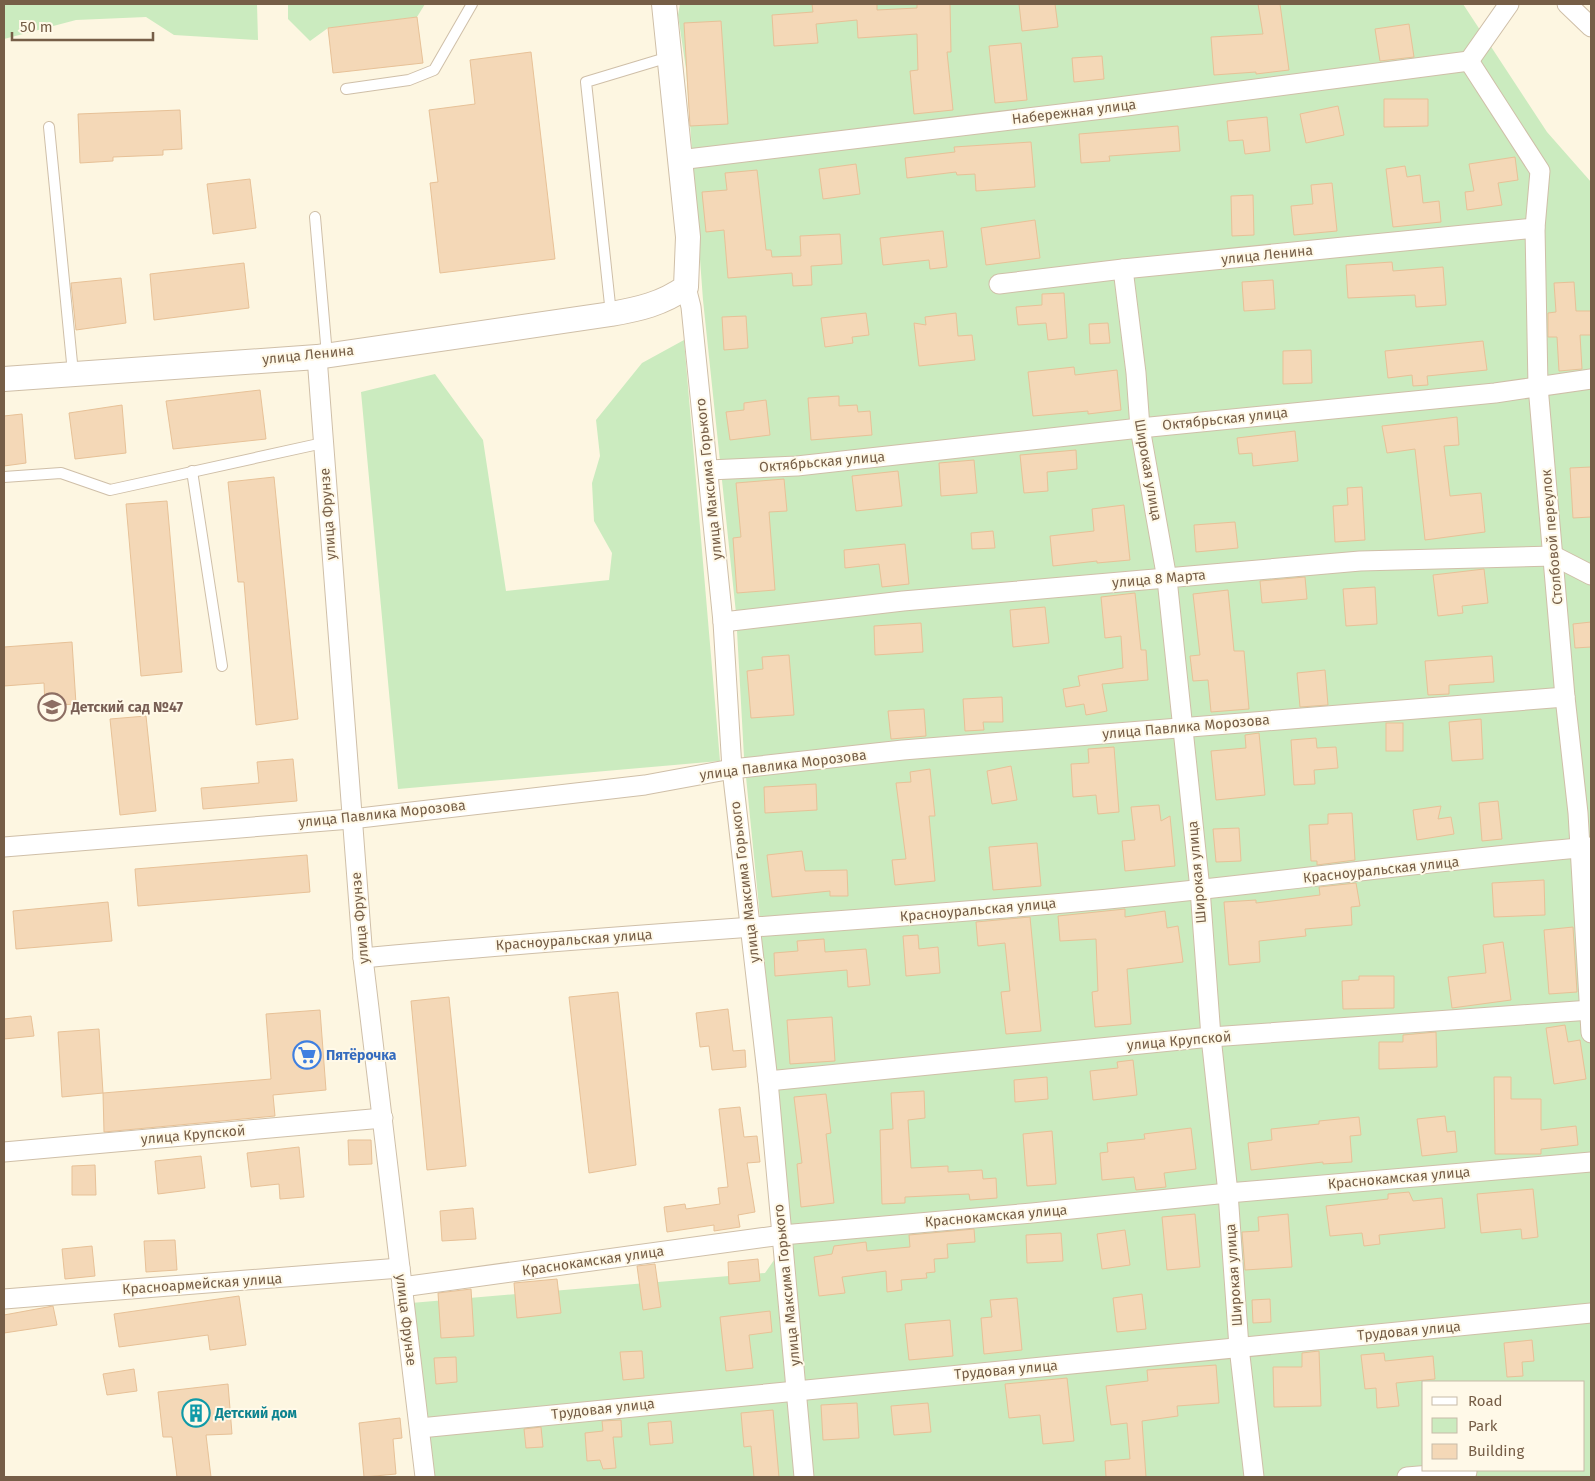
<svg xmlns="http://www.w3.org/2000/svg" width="1595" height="1481" viewBox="0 0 1595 1481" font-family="'Fira Sans',sans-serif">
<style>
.green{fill:#cbebbf;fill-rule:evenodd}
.building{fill:#f4d8b7;stroke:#e7c197}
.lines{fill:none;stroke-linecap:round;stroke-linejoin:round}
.service-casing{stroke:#cfbfa8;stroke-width:12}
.minor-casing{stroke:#cfbfa8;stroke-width:21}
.tertiary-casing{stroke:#cfbfa8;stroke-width:26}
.service{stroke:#fff;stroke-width:10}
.minor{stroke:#fff;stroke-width:19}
.tertiary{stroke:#fff;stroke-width:24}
.labels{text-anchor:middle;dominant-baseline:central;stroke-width:4;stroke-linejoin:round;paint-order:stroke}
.street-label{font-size:14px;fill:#765e47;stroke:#fff9e8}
.education-label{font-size:14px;font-weight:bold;fill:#785e54;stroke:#fff9e8;text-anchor:start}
.shop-label{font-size:14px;font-weight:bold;fill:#366cbe;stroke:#fff9e8;text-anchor:start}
.culture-label{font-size:14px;font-weight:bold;fill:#0d838f;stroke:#fff9e8;text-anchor:start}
</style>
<rect width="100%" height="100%" fill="#fdf6e1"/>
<!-- green -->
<g class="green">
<path d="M4 4H257L258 40 174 35 146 17 76 20 4 39Z"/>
<path d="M288 4H425L417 17 328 28 310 41 288 19Z"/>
<path d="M680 4H1463L1547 132 1591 182V1477H425L411 1303 765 1273 786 1243 760 917 744 757 736 613 703 300 686 69 678 15ZM1424 1382H1584V1470H1424Z"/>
<path d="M684 340 720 761 398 789 361 392 435 374 483 440 506 591 609 580 612 553 594 521 592 483 600 456 596 420 642 363Z"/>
</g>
<!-- building -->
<g class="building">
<path d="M812 4H877V10L917 8V4H950L951 52H947L953 110 914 114 910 71 918 70 917 34 858 38 857 20 816 24 818 43 774 46 772 15 813 12Z"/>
<path d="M1019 4H1055L1058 27 1022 31Z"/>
<path d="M1258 4H1280L1289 70 1256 74V72L1214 75 1211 37 1263 34Z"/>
<path d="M417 17 423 63 333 73 328 28Z"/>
<path d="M721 21 728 124 690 126 684 23Z"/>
<path d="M1409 24 1414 57 1380 61 1375 29Z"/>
<path d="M1021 43 1027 100 995 103 989 46Z"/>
<path d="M531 52 555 259 440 273 430 183 438 182 429 110 475 104 470 60Z"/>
<path d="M1102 56 1104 79 1074 82 1072 58Z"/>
<path d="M1384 99H1428V126L1384 127Z"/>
<path d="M1338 106 1344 135 1306 143 1300 114Z"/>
<path d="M180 110 182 149 163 150V155L113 157V161L80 163 78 114Z"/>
<path d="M1267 117 1270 151 1245 154 1243 140 1229 141 1227 121Z"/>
<path d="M1178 126 1180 151 1109 156 1110 161 1081 163 1079 134Z"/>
<path d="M1031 142 1035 187 976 191 975 174 957 175 956 172 907 178 905 158 955 152 954 147Z"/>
<path d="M1515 157 1518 180 1498 183 1502 205 1467 210 1465 192 1474 191 1469 164Z"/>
<path d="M856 164 860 194 823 199 819 169Z"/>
<path d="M1405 166 1407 177 1420 175 1423 203 1439 201 1441 222 1393 227 1386 169Z"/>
<path d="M757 170 766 250H771L772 257 801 256 800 236 840 234 842 264 811 266 812 285 793 286 792 273 728 278 724 230 706 232 702 192 727 190 725 173Z"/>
<path d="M250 179 256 228 213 234 207 184Z"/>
<path d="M1332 183 1337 231 1294 235 1291 206 1313 204 1311 185Z"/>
<path d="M1253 195 1254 235 1232 236 1231 196Z"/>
<path d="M1035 220 1040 258 986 265 981 228Z"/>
<path d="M943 231 947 267 930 269 929 260 883 265 880 238Z"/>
<path d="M1392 262 1393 271 1443 267 1446 305 1416 307 1415 295 1348 298 1346 265Z"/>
<path d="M244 263 249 308 154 320 150 274Z"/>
<path d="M121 278 126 323 76 330 71 283Z"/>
<path d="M1273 280 1275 309 1244 311 1242 282Z"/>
<path d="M1574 282 1576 311H1591V335H1580L1582 369 1559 371 1557 337H1548V313L1556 312 1554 283Z"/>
<path d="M1064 293 1067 338 1048 340 1046 323 1018 325 1016 307 1042 305V294Z"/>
<path d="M866 313 869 335 852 337 853 343 825 347 821 318Z"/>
<path d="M956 313 958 336 972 335 975 360 919 366 914 323 926 325 925 317Z"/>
<path d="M746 316 748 348 724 350 722 317Z"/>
<path d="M1108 323 1110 343 1090 344 1089 324Z"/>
<path d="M1483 341 1487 370 1427 376 1428 385 1413 386 1412 375 1388 378 1385 351Z"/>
<path d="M1311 350 1312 383 1283 384V351Z"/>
<path d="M1074 367 1075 375 1117 370 1121 410 1088 414V411L1033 416 1028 372Z"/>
<path d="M260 390 266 439 173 449 166 401Z"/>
<path d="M839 396V406L857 405 858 412 870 411 872 435 811 440 808 398Z"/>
<path d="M766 400 770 435 730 440 726 412 744 410V403Z"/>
<path d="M122 405 126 453 75 459 69 413Z"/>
<path d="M22 414 26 463 4 466V416Z"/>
<path d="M1457 417 1459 445 1444 446 1450 496 1481 493 1485 532 1425 540 1415 449 1387 453 1382 426Z"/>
<path d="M1295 431 1298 461 1253 466 1252 453 1239 454 1237 438Z"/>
<path d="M1076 450 1077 469 1047 472 1048 491 1024 493 1020 455Z"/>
<path d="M974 460 977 493 941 496 939 463Z"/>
<path d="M1591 467V517L1573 518 1570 468Z"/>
<path d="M898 471 902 506 856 511 852 476Z"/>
<path d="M274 477 298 719 256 725 244 582H238L228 482Z"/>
<path d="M784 479 787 511 769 512 775 590 737 593 733 538 741 537 736 483Z"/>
<path d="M1362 487 1365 540 1335 542 1333 506 1348 505 1347 488Z"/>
<path d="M167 501 182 672 141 676 126 504Z"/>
<path d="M1124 505 1130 560 1097 563V561L1053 566 1050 536 1094 531 1092 509Z"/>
<path d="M1235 522 1238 548 1196 552 1194 525Z"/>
<path d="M993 531 995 548 972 549 971 533Z"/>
<path d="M905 544 909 584 882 587 879 564 845 568 844 550Z"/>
<path d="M1484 569 1488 603 1462 606 1463 613 1438 616 1433 575Z"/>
<path d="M1305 577 1307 599 1262 603 1260 581Z"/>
<path d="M1375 587 1377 624 1346 626 1343 589Z"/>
<path d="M1228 590 1234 651H1244L1249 709 1211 712 1208 680 1193 681 1190 656 1200 655 1193 594Z"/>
<path d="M1135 593 1141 650H1146L1148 680 1102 684 1107 711 1086 715 1084 704 1066 707 1063 689 1080 686 1078 676 1123 668 1121 636 1105 638 1101 597Z"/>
<path d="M1045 607 1049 643 1013 647 1010 610Z"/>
<path d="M1591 622V647L1575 648 1573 624Z"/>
<path d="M921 623 923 652 875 655 874 626Z"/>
<path d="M72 642 76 704 45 706 44 683 4 686V647Z"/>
<path d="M789 655 794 715 751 718 747 671 763 669 762 657Z"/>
<path d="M1492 656 1494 682 1449 685V694L1428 695 1425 661Z"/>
<path d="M1325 670 1328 705 1300 707 1297 673Z"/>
<path d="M1002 697 1003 722H983L984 730 965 731 963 699Z"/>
<path d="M924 709 926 736 891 739 888 711Z"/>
<path d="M146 716 156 811 120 815 110 719Z"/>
<path d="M1481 719 1483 759 1452 761 1449 722Z"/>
<rect x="1386" y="723" width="17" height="28"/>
<path d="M1259 733 1265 795 1216 800 1211 751 1246 748 1245 735Z"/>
<path d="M1316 738 1317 748 1336 747 1338 768 1314 770 1315 784 1294 785 1291 740Z"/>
<path d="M1114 747 1119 812 1098 814 1096 795 1073 797 1071 764 1089 763 1088 749Z"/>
<path d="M293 759 297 801 203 809 201 788 259 783 257 762Z"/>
<path d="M1011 766 1017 800 992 804 987 771Z"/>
<path d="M930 769 935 816H929L935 881 895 885 892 860 906 859 896 783 911 782 910 772Z"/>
<path d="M816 784 817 810 765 813 764 787Z"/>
<path d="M1498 801 1502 839 1482 841 1479 803Z"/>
<path d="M1159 805 1161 821 1170 816 1175 866 1125 871 1122 841 1135 840 1131 807Z"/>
<path d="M1441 806 1438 819 1451 817 1454 834 1417 840 1413 810Z"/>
<path d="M1352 813 1355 860 1317 865V861H1311L1309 825 1328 824V814Z"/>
<path d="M1239 828 1241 861 1216 862 1213 829Z"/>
<path d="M1037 843 1041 886 993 890 989 847Z"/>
<path d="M802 851 805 871 847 870 848 896H830V891L772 897 767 855Z"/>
<path d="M307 855 310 892 138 906 135 869Z"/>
<path d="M1544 880 1545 915 1494 917 1492 883Z"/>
<path d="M1356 883 1360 906 1351 907 1352 925 1305 929 1306 936 1259 941 1260 962 1229 965 1224 902 1256 900V903L1320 895 1319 887Z"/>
<path d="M108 902 112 941 16 949 13 911Z"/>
<path d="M1125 909V917L1165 911 1167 928 1178 926 1183 962 1127 969 1131 1024 1095 1027 1092 992 1098 991 1096 939 1060 941 1058 916Z"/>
<path d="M1030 917 1041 1031 1006 1034 1001 992 1010 991 1005 943 978 946 976 922Z"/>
<path d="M1573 927 1577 992 1549 994 1544 930Z"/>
<path d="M918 935 919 949 938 947 940 973 906 976 903 936Z"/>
<path d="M824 939 825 952 866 949 870 985 848 987 847 970 775 976 774 953 798 951 797 941Z"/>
<path d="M1503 942 1511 1000 1452 1008 1448 977 1486 973 1483 945Z"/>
<path d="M1359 976H1394V1008L1343 1009 1342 981 1359 980Z"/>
<path d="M618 992 636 1165 589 1173 569 997Z"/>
<path d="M449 997 466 1166 427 1170 411 1001Z"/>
<path d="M728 1009 733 1051 745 1050 746 1067 712 1070 709 1046 700 1047 696 1013Z"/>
<path d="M320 1010 326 1090 273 1095 275 1116 104 1132 103 1093 271 1079 266 1014Z"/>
<path d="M31 1016 34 1036 4 1039V1019Z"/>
<path d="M832 1017 835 1061 790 1064 787 1020Z"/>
<path d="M1565 1025 1568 1042 1580 1040 1586 1079 1554 1084 1546 1028Z"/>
<path d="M99 1029 103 1093 62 1097 58 1032Z"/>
<path d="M1436 1032 1437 1067 1379 1069V1042H1403V1035Z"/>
<path d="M1133 1060 1137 1095 1093 1100 1090 1071 1118 1068 1117 1062Z"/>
<path d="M1047 1077 1048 1099 1015 1102 1014 1080Z"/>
<path d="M1494 1077H1511V1099H1541V1130L1576 1126 1578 1145 1541 1149V1154H1495Z"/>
<path d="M924 1091 925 1118 908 1120 911 1168 948 1166V1172L982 1170 983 1179 996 1178 997 1198 970 1200 969 1194 905 1197V1203L882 1204 880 1130 893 1129 891 1093Z"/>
<path d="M826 1094 831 1133 826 1134 834 1203 801 1207 797 1164 802 1163 794 1097Z"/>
<path d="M740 1107 744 1137 757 1136 760 1162 747 1163 755 1212 738 1215 740 1227 714 1231V1225L667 1232 664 1207 685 1204 686 1209 720 1204 718 1188 728 1187 719 1109Z"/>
<path d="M1445 1116 1447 1132 1455 1131 1457 1152 1422 1156 1417 1119Z"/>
<path d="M1359 1117 1361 1135 1350 1136 1352 1162 1323 1164V1162L1251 1170 1248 1143 1272 1140 1271 1129 1319 1124V1121Z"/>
<path d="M1191 1128 1196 1169 1164 1173 1166 1187 1136 1190 1134 1177 1102 1180 1100 1153 1108 1152 1107 1143 1145 1139 1144 1134Z"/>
<path d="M1052 1131 1056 1184 1027 1186 1023 1134Z"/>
<path d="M348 1140H371L372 1164 349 1165Z"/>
<path d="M299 1147 304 1197 280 1199 279 1184 251 1187 247 1153Z"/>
<path d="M201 1156 205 1188 158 1194 155 1161Z"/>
<path d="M95 1165 96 1195H72V1166Z"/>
<path d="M1533 1189 1538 1237 1522 1239 1521 1229 1481 1233 1477 1194Z"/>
<path d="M1409 1192 1413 1201 1442 1198 1445 1228 1379 1235 1380 1244 1364 1246 1362 1233 1330 1236 1326 1206 1388 1199V1194Z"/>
<path d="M473 1208 476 1239 442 1241 440 1211Z"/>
<path d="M1195 1214 1200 1267 1167 1270 1162 1217Z"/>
<path d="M1288 1214 1292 1267 1245 1270 1242 1232 1259 1231 1258 1217Z"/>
<path d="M974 1229 975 1242 947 1244 948 1258 934 1259 935 1272 926 1273 927 1278 901 1280 902 1290 887 1292 886 1271 842 1277 845 1293 819 1296 814 1257 832 1254 834 1246 866 1242 867 1251 910 1247 909 1235Z"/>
<path d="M1125 1230 1130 1265 1102 1269 1097 1234Z"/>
<path d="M1061 1233 1063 1261 1027 1263 1026 1235Z"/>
<path d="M175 1240 177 1270 146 1272 144 1241Z"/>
<path d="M92 1246 95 1276 65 1279 62 1249Z"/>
<path d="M758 1259 760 1281 729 1284 728 1262Z"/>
<path d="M655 1264 661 1307 643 1310 637 1266Z"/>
<path d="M557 1279 561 1313 517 1318 514 1283Z"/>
<path d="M471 1289 474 1336 441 1338 438 1293Z"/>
<path d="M1142 1294 1146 1329 1117 1332 1113 1298Z"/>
<path d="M239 1296 246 1345 210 1350 208 1335 119 1347 114 1314Z"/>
<path d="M1017 1298 1022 1350 984 1354 981 1318 992 1317 990 1300Z"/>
<path d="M1270 1299 1271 1322 1253 1323 1252 1300Z"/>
<path d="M53 1306 57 1325 4 1333V1315Z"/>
<path d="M770 1311 772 1332 749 1335 753 1368 726 1371 720 1317Z"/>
<path d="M950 1320 953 1356 909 1360 905 1324Z"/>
<path d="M1532 1340 1534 1361 1522 1362 1523 1376 1507 1377 1504 1343Z"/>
<path d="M642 1351 644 1378 623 1380 620 1352Z"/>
<path d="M1319 1351 1321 1406 1274 1407 1273 1367H1302V1353Z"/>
<path d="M1384 1353 1385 1361 1433 1356 1435 1379 1396 1383 1399 1406 1377 1408 1376 1388 1365 1389 1361 1355Z"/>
<path d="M456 1357 457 1382 436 1384 434 1358Z"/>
<path d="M1216 1365 1219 1403 1177 1406 1178 1416 1142 1421 1146 1477H1106L1105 1461 1130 1459 1127 1423 1111 1425 1106 1386 1148 1381 1147 1370Z"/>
<path d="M134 1369 137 1391 107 1395 103 1374Z"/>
<path d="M1067 1378 1074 1441 1043 1444 1040 1415 1009 1418 1005 1384Z"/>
<path d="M228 1384 232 1434 206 1435 211 1477H177L172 1437H163L158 1392Z"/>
<path d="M857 1403 859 1438 823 1440 821 1405Z"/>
<path d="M928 1403 931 1432 894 1435 891 1406Z"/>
<path d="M773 1410 779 1477H754L751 1446 744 1447 741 1413Z"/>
<path d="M400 1418 402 1438 393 1439 396 1474 364 1477 359 1423Z"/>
<path d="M621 1420 622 1437H613L616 1468 603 1469 600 1460 587 1461 585 1433 603 1431 602 1421Z"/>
<path d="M671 1421 673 1443 650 1445 648 1423Z"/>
<path d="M541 1427 543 1447 526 1448 524 1429Z"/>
</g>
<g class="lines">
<!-- service casing -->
<g class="service-casing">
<g id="service">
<path d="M346 89 409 80 434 70 472 4"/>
<path d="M49 127 73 373"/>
<path d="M315 217 327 355"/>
<path d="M611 314 586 82 669 57"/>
<path d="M192 471 222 666"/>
<path d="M4 477 61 473 110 490 323 443"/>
</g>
</g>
<!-- minor casing -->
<g class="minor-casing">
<g id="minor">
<path d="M1567 4 1591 27"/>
<path d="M1469 61 1540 171 1535 228 1538 386 1565 697 1578 813 1591 1033"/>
<path d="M1469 61 1509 4"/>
<path d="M679 160 1111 108 1469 61"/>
<path d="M1123 269 1136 373 1140 428 1167 579 1200 889 1211 1037 1228 1193 1239 1347 1254 1477"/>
<path d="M999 284 1123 269 1535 228"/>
<path d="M686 287 691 307 723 622 732 769 768 1081 804 1477"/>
<path d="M317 357 363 958 425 1477"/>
<path d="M709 470 797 466 1140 428 1495 393 1591 379"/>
<path d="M723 622 903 601 1360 561 1554 556 1591 575"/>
<path d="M4 847 351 819 645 785 732 769 903 750 1565 697"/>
<path d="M363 958C603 935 845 923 1086 901 1254 886 1422 861 1591 847"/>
<path d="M768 1081 1211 1037 1591 1010"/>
<path d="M4 1152 383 1118"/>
<path d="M402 1287 782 1235 1032 1213 1228 1193 1591 1162"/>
<path d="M4 1299 400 1268"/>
<path d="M420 1428 1591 1313"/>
<path d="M1407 1477 1467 1472"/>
</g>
</g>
<!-- tertiary casing -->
<g class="tertiary-casing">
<path id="tertiary" d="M4 379 317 357 611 314C639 309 662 304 686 287L688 237 664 4"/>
</g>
<!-- service -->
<use href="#service" class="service"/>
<!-- minor -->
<use href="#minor" class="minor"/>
<!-- tertiary -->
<use href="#tertiary" class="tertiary"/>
</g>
<!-- icons -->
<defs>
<g id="school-ring" transform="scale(1.4375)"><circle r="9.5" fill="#fff9e8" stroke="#8d6e63" stroke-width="1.5"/><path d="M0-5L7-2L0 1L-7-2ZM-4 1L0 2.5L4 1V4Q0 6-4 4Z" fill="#8d6e63"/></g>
<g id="supermarket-ring" transform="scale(1.4375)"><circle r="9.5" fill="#fff9e8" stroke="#3f7fe0" stroke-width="1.5"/><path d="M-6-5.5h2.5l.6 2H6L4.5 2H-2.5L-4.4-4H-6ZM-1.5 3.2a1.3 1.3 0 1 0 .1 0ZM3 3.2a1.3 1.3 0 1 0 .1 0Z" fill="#3f7fe0"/></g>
<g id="building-ring" transform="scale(1.4375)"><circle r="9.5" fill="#fff9e8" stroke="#0f9aa8" stroke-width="1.5"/><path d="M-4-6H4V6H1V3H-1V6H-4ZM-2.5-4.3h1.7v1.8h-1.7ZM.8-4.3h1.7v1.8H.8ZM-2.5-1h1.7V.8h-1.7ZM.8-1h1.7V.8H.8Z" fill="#0f9aa8"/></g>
</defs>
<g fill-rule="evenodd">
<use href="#school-ring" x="52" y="707"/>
<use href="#supermarket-ring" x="307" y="1055"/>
<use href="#building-ring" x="196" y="1413"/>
</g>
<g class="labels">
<!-- street labels -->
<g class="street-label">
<text transform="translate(1074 112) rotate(-7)">Набережная улица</text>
<text transform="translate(1267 255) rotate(-6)">улица Ленина</text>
<text transform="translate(308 355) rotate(-6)">улица Ленина</text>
<text transform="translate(1225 419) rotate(-6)">Октябрьская улица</text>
<text transform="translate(822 462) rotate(-5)">Октябрьская улица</text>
<text transform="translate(1148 470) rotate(80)">Широкая улица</text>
<text transform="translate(709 479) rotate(-96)">улица Максима Горького</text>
<text transform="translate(328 514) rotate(-94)">улица Фрунзе</text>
<text transform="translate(1552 537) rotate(-95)">Столбовой переулок</text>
<text transform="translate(1159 579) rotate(-5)">улица 8 Марта</text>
<text transform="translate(1186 727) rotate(-5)">улица Павлика Морозова</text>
<text transform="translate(783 765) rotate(-7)">улица Павлика Морозова</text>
<text transform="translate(382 814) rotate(-6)">улица Павлика Морозова</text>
<text transform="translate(1381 870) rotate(-6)">Красноуральская улица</text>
<text transform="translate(1197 872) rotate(-95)">Широкая улица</text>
<text transform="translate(745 882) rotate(-97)">улица Максима Горького</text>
<text transform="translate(978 910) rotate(-5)">Красноуральская улица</text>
<text transform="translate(360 918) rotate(-95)">улица Фрунзе</text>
<text transform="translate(574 940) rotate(-4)">Красноуральская улица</text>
<text transform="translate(1179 1041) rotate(-5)">улица Крупской</text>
<text transform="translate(193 1135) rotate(-5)">улица Крупской</text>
<text transform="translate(1399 1178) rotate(-5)">Краснокамская улица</text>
<text transform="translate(996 1216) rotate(-5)">Краснокамская улица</text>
<text transform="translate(593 1261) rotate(-8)">Краснокамская улица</text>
<text transform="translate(1234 1275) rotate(-94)">Широкая улица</text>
<text transform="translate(202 1284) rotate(-4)">Красноармейская улица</text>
<text transform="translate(787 1285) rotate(-96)">улица Максима Горького</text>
<text transform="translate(406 1320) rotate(83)">улица Фрунзе</text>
<text transform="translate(1409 1331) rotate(-5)">Трудовая улица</text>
<text transform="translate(1006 1370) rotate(-5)">Трудовая улица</text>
<text transform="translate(603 1409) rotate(-6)">Трудовая улица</text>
</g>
<!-- education labels -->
<g class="education-label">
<text x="71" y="707">Детский сад №47</text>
</g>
<!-- shop labels -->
<g class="shop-label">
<text x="326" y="1055">Пятёрочка</text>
</g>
<!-- culture labels -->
<g class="culture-label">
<text x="215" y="1413">Детский дом</text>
</g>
</g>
<!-- border -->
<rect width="1595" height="1481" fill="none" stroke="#765e47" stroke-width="10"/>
<!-- legend -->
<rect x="1422" y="1381" width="162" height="90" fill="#fff9e8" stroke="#c8bba8"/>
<rect x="1432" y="1397" width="25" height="8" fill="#ffffff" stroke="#c8bba8"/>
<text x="1468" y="1406" font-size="15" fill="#765e47">Road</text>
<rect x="1432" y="1418" width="25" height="15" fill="#cbebbf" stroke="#c8bba8"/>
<text x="1468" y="1431" font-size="15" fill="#765e47">Park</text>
<rect x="1432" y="1444" width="25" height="15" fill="#f4d8b7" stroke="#c8bba8"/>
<text x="1468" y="1456" font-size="15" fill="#765e47">Building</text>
<!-- scale -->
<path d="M12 32v8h141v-8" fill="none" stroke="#765e47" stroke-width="2.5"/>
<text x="20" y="32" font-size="15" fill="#765e47" stroke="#fff9e8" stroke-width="4" paint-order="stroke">50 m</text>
</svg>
